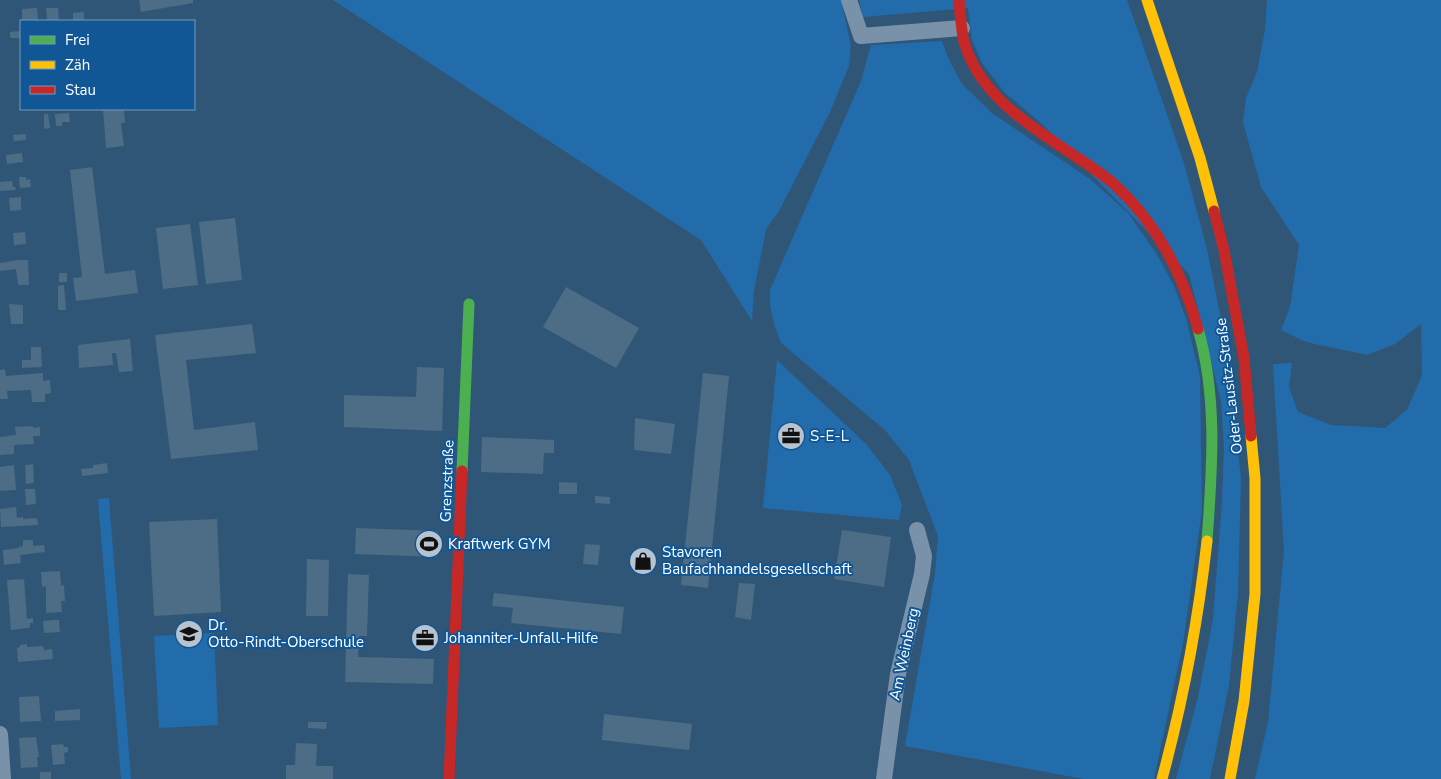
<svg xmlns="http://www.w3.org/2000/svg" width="1441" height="779" viewBox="0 0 1441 779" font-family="'Nunito Sans',sans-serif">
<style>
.green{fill:#226cab}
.building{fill:#4d6c86}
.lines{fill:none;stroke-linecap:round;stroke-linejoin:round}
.street{stroke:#7992a9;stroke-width:16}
.fast{stroke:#4caf50;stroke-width:11}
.slow{stroke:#ffc107;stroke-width:11}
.jam{stroke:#c62828;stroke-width:11}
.labels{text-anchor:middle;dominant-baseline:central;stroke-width:4;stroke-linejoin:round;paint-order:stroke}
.street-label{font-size:15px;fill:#fff;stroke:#125795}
.poi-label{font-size:15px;fill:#fff;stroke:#125795;text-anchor:start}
</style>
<rect width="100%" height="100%" fill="#305677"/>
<!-- green -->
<g class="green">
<path d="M333 0H841L851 46 849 66 830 112 779 211 766 229 754 291 752 321 701 240Z"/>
<path d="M859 0H1127L1183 160 1207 249 1230 365 1241 480 1238 593 1229 685 1210 779H1176L1198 697 1213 619 1222 501 1224 448 1221 401 1189 274 1041 123 1005 93 982 63 972 40 968 8 863 17Z"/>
<path d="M1267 0H1441V779H1255L1268 722 1284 551 1273 364 1292 363 1289 387 1298 412 1331 425 1385 428 1407 410 1422 375 1421 324 1395 344 1367 355 1306 342 1281 330 1290 307 1299 245 1261 187 1243 122 1246 98 1257 72 1265 30Z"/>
<path d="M942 41 948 58 962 84 993 114 1090 179 1128 213 1156 253 1173 284 1186 318 1200 377 1202 510 1183 643 1154 779H1084L905 746 935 573 938 536 909 460 885 430 781 343C774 325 769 310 770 290L861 81 871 45Z"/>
<path d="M777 360 867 445 890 475 902 505 899 520 763 508Z"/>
<path d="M109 498 131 779H121L98 499Z"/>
<path d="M214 633 218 725 159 728 154 636Z"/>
</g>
<!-- building -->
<g class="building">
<path d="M139 0H193V3L141 12Z"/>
<path d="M37 8 38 21H22V9Z"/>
<path d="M46 8H58L59 21H47Z"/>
<path d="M84 12V21H73V13Z"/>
<path d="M21 31V38H10V32Z"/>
<path d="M103 109H124L125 123H121L124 146 106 148Z"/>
<path d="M69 113 70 122H62V126H56L55 114Z"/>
<path d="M44 114H48L50 128 44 129Z"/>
<path d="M26 134V140L14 141 13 135Z"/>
<path d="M22 153 23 162 7 164 6 155Z"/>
<path d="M92 167 105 274 135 270 138 293 76 301 73 278 82 277 70 170Z"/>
<path d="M19 177H26V180L30 179 31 187 20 188Z"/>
<path d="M12 181 13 187H15L16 190 0 191V182Z"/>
<path d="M21 197V210L10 211 9 198Z"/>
<path d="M235 218 242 280 206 284 199 222Z"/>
<path d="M190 224 198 285 163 289 156 228Z"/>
<path d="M25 232 26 244 14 245 13 233Z"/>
<path d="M17 260H28L29 285H18L16 269 0 271V263Z"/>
<rect x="59" y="273" width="8" height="9"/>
<path d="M64 285 66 310H58V286Z"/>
<path d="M566 287 639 328 616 368 543 327Z"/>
<path d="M9 304 23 305V324H11Z"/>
<path d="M252 324 256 353 186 360 194 430 255 422 258 450 171 459 155 335Z"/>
<path d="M130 339 133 371 119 372 116 353H112L113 365 79 368 78 345Z"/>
<path d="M31 347H41L42 367 22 368V360H31Z"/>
<path d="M417 367 444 368 442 431 344 427V395L416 397Z"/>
<path d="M5 369 6 376 43 373V381L50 380 51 393 45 394V402H32L31 390 7 391 8 399H0V370Z"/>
<path d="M703 373 729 376 708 588 681 585Z"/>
<path d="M635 418 675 424 671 454 634 450Z"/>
<path d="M33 426V428L40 427V436H33L34 444 14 445V454L0 455V437L16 435 15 427Z"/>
<path d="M482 437 554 440V453H544L543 474 481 472Z"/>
<path d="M107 463 108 473 82 476 81 469 93 468V465Z"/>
<path d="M33 464 34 483 26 484 25 465Z"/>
<path d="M14 465 16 490 0 491V467Z"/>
<path d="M559 482 577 483V494H559Z"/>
<path d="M25 489H35L36 504 26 505Z"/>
<path d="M595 496 610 497V504L595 503Z"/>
<path d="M16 507 17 518 23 517V519L37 518 38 525 1 527 0 509Z"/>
<path d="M217 519 221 612 154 616 149 522Z"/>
<path d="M356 528 438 531 437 557 355 554Z"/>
<path d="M842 530 891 537 884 587 834 579Z"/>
<path d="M23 540H33V546L44 545 45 552 20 555 21 563 4 565 3 550 19 548V547L23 546Z"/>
<path d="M585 544 600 545 598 565 583 564Z"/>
<path d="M307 559 329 560 328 616H306Z"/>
<path d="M60 571 61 586 64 585 65 601H61L62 612 46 613V586L42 587 41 572Z"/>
<path d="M348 574 369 575 367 636H359L358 657 434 659 433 684 345 682Z"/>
<path d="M24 579 27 619 33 618V623H30V627L28 628 11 630 7 580Z"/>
<path d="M739 583 755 584 751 620 735 617Z"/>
<path d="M494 593 624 607 621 634 511 623 513 608 492 606Z"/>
<path d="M54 620H59L60 632 44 633 43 621Z"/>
<path d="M27 644V647L43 646 44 650 52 649 53 659 18 662 17 648 20 647V645Z"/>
<path d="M39 696 41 721 20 722 19 697Z"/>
<path d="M80 709V720L55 721V711Z"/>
<path d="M604 714 692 724 689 750 602 740Z"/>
<path d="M308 722H327L326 729 308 728Z"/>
<path d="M36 737 39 757H37L38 767 21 768 19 738Z"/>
<path d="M296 743 317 744 316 766H333V779H286V765H295Z"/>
<path d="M63 744 64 747H68V752L64 753 65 764 53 765 51 745Z"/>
<rect x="40" y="772" width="11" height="7"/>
</g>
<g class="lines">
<!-- street -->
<g class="street">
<path d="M849 0 861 36 962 28"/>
<path d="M0 734 3 779"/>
<path d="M884 779 898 674 922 574 924 556 917 530"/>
</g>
<!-- fast -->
<g class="fast">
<path d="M1198 329C1218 398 1212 471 1207 541"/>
<path d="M462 471 469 304"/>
</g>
<!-- slow -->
<g class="slow">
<path d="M1147 0 1200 158 1214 211"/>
<path d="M1162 779C1183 701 1198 622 1207 541"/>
<path d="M1230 779 1244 701 1255 594V478L1251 436"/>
</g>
<!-- jam -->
<g class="jam">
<path d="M959 0C960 14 961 28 964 42 979 94 1027 124 1069 152 1085 163 1102 173 1116 186 1158 225 1183 275 1198 329"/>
<path d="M1214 211 1224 250 1244 358 1251 436"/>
<path d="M449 779 462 471"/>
</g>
</g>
<!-- icons -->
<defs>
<g id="office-disc" transform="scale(1.4375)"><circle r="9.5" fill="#b7c4cf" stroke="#125795"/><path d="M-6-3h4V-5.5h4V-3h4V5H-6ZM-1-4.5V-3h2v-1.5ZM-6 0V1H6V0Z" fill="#111"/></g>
<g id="stadium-disc" transform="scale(1.4375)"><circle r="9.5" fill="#b7c4cf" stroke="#125795"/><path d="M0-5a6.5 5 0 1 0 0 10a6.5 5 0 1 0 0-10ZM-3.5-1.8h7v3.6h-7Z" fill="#111"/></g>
<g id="shop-disc" transform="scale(1.4375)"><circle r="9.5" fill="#b7c4cf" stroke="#125795"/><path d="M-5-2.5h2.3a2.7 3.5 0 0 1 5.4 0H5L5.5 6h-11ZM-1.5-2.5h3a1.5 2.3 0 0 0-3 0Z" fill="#111"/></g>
<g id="school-disc" transform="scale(1.4375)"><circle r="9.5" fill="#b7c4cf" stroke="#125795"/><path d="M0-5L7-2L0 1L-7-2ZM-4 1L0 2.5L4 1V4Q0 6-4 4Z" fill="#111"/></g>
</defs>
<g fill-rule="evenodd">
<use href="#office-disc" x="791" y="436"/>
<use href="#stadium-disc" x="429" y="544"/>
<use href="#shop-disc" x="643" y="561"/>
<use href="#school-disc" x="189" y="634"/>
<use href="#office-disc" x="425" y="638"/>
</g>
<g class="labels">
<!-- street labels -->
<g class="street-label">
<text transform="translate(1229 386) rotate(-97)">Oder-Lausitz-Straße</text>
<text transform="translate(447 481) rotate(-88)">Grenzstraße</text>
<text transform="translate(904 654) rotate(-78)">Am Weinberg</text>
</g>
<!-- poi labels -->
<g class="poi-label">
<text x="810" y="436">S-E-L</text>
<text x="448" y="544">Kraftwerk GYM</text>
<text x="662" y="552">Stavoren<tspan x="662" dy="17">Baufachhandelsgesellschaft</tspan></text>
<text x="208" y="625">Dr.<tspan x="208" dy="17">Otto-Rindt-Oberschule</tspan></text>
<text x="444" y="638">Johanniter-Unfall-Hilfe</text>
</g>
</g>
<!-- legend -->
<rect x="20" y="20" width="175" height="90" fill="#125795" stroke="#719abf"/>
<rect x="30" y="36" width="25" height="8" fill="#4caf50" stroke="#719abf"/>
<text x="65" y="45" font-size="15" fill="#ffffff">Frei</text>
<rect x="30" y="61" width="25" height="8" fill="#ffc107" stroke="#719abf"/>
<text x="65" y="70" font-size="15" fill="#ffffff">Zäh</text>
<rect x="30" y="86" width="25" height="8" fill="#c62828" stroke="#719abf"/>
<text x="65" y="95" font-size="15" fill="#ffffff">Stau</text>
</svg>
